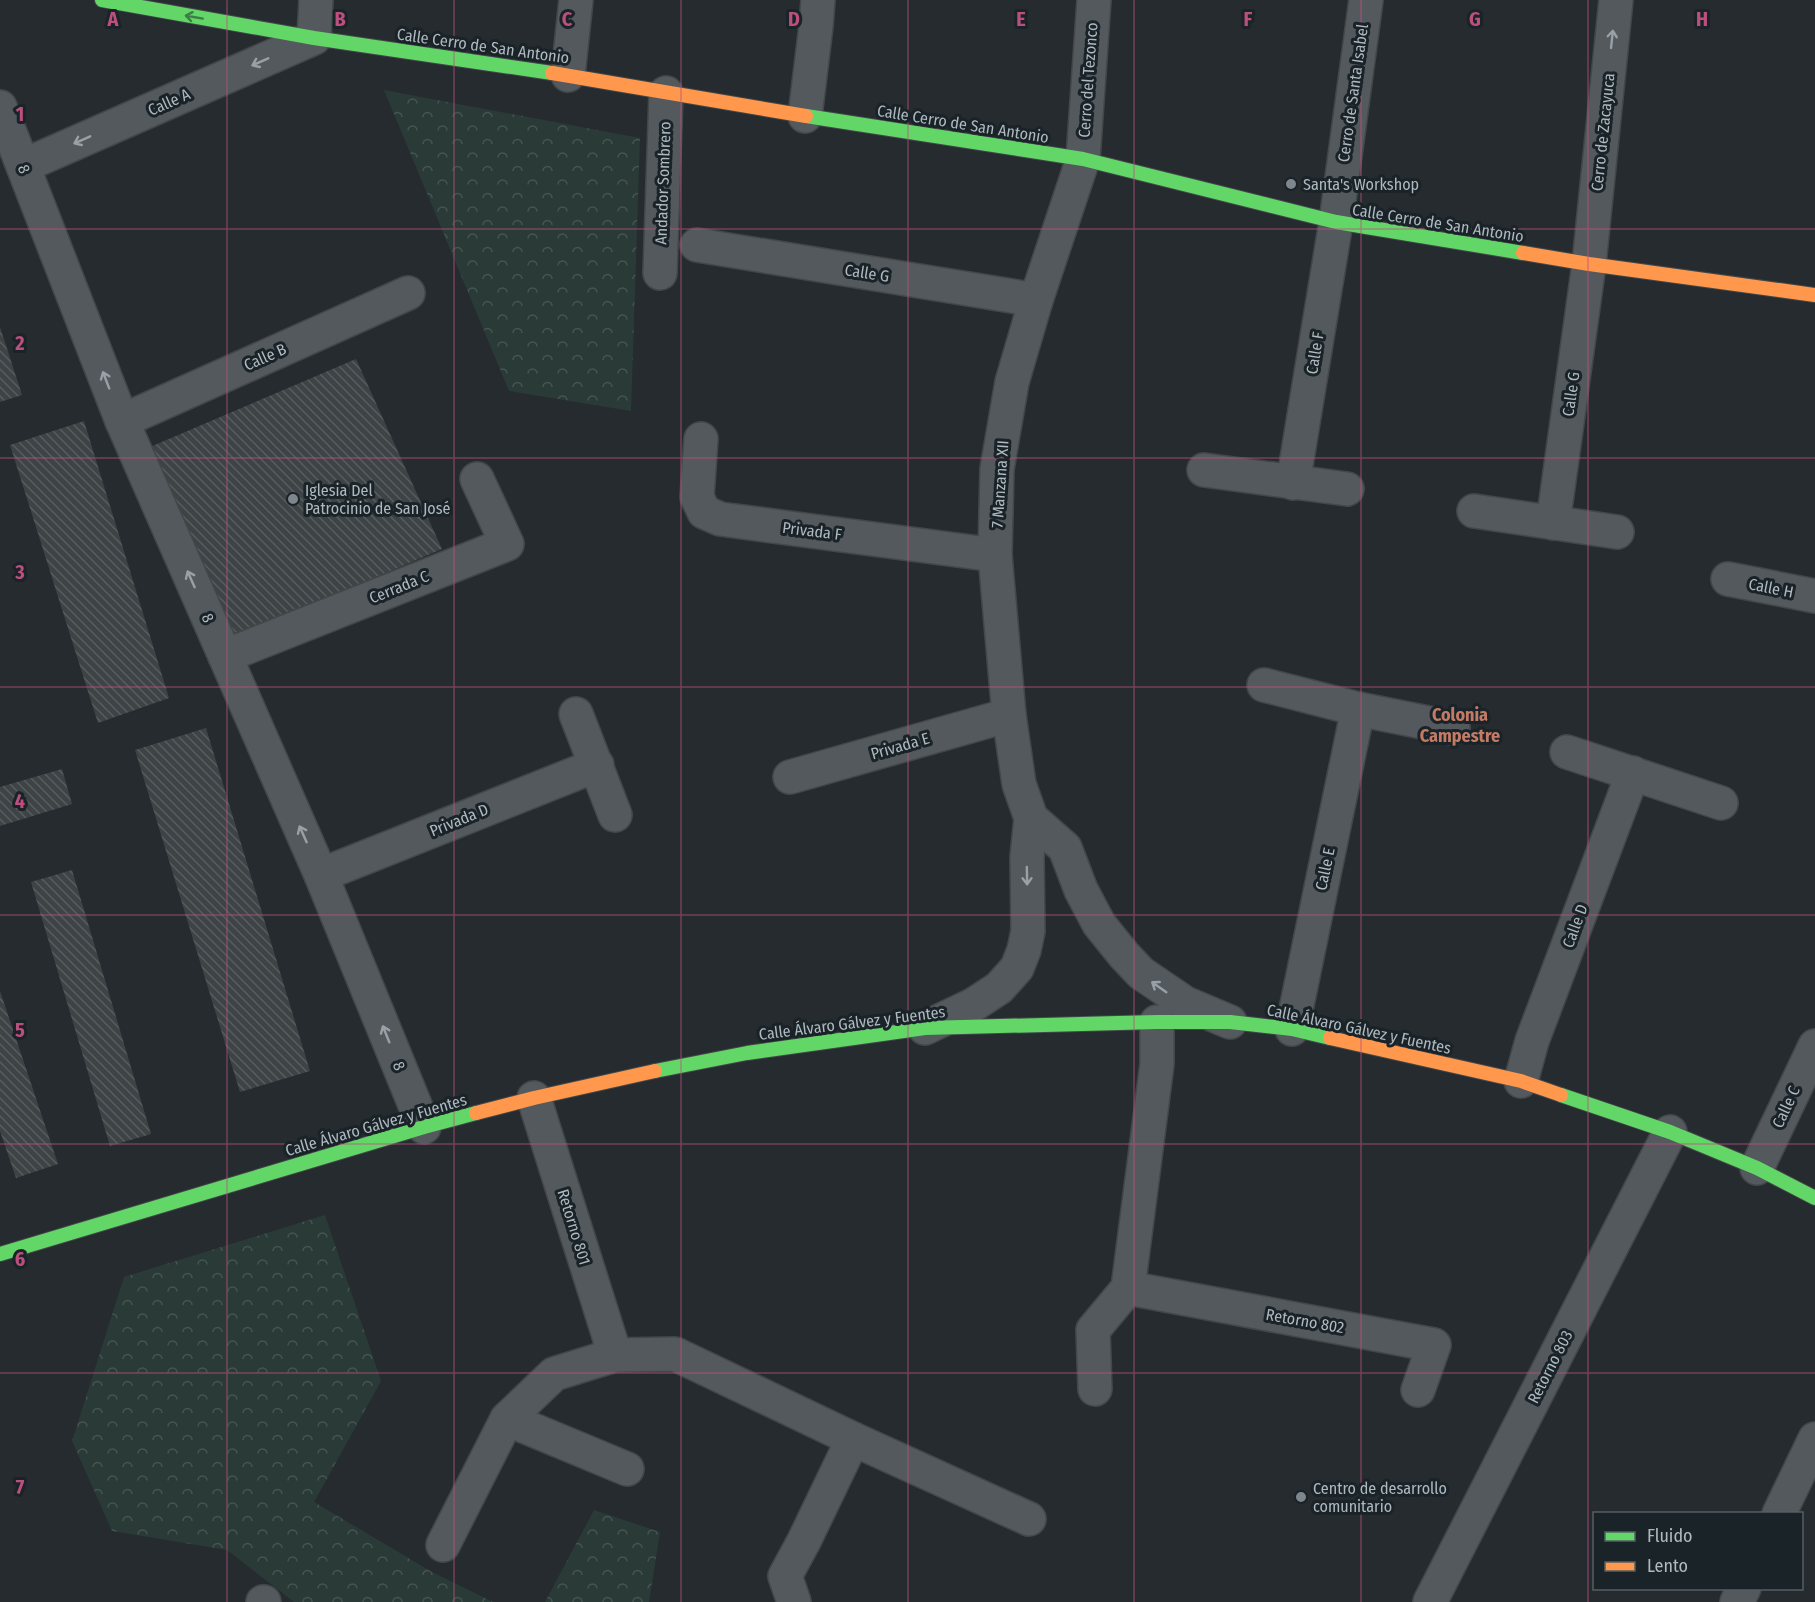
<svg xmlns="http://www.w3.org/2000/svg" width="1815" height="1602" viewBox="0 0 1815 1602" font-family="'Fira Sans Condensed',sans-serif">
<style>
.forest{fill:url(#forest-crowns)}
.building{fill:url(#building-back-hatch)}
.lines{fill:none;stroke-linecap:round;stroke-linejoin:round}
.street-casing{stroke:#424749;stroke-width:36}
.fast-casing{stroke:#424749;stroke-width:16}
.slow-casing{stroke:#424749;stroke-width:16}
.street{stroke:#54595d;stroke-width:33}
.fast{stroke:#63d668;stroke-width:14}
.slow{stroke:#ff974d;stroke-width:14}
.oneway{stroke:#3e7c48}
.oneway2{stroke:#98a1a7}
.grid{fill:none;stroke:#bb507e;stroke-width:1.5;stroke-opacity:0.55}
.poi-dot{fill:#7e878d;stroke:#1a2328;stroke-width:2}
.labels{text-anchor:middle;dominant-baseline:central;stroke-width:6;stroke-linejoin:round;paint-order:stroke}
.street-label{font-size:16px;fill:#aeb9c0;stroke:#1a2328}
.poi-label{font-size:16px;fill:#aeb9c0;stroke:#1a2328;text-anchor:start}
.neighbourhood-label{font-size:18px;font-weight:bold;fill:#c37b66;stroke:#1a2328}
.grid-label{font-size:20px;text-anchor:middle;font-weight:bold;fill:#bb507e;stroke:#1a2328;stroke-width:6;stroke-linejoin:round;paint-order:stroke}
</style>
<defs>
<pattern id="forest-crowns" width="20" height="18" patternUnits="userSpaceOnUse" patternTransform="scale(1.5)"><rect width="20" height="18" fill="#293a37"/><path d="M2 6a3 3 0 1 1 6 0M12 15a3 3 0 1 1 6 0" fill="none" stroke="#465452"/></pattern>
<pattern id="building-back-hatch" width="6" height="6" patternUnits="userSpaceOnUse" patternTransform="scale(1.5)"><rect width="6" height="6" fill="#3e4346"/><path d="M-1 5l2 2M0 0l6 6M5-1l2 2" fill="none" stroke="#575c5f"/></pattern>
</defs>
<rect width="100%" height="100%" fill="#252b2e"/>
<!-- forest -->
<g class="forest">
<path d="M384 90 640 138 631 411 509 391Z"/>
<path d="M325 1215 381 1381 314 1502 432 1572 493 1602H294L227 1550 112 1531 72 1441 124 1277Z"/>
<path d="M594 1510 660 1532 649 1602H545Z"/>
</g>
<!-- building -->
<g class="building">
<path d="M0 327 22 395 0 402Z"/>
<path d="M356 359 442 549 336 594 230 636 143 450Z"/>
<path d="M84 421 169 698 98 723 10 445Z"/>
<path d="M206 728 310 1071 240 1092 135 750Z"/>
<path d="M62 769 72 804 0 826V787Z"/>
<path d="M72 870 151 1134 110 1146 31 882Z"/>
<path d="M0 991 58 1164 16 1178 0 1131Z"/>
</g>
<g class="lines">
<!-- street casing -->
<g class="street-casing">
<g id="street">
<path d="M568 75 576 0"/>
<path d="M0 107 122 421 321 875 424 1127"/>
<path d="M805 116 816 26 818 0"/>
<path d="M23 166 314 38 316 0"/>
<path d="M697 245 1036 300"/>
<path d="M660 273 666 93"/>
<path d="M122 421 408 293"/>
<path d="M701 439 697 497 704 512 720 519 995 555"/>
<path d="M1204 470 1347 489"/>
<path d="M1293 483 1336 222 1366 0"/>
<path d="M1474 511 1617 532"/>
<path d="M1553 523 1589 264 1616 0"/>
<path d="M1728 579 1815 596"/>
<path d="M225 656 507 544 477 479"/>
<path d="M1264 685 1358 709 1453 728"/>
<path d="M576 714 615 815"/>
<path d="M1567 752 1721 803"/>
<path d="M790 777 1009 715"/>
<path d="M1031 818 1065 848 1081 890 1099 924 1124 955 1141 973 1185 1003 1230 1022"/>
<path d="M321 875 597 765"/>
<path d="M925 1028 973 1005 999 988 1017 968 1024 950 1028 931 1027 857 1031 818 1019 784 1009 715 995 555 997 469 1012 382 1036 300 1083 159 1094 0"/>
<path d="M1292 1029 1358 709"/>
<path d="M1521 1081 1532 1041 1633 773"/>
<path d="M534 1098 615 1355"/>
<path d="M1757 1168 1815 1046"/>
<path d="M1128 1288 1434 1345 1418 1390"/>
<path d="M1095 1389 1093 1330 1128 1288 1157 1064V1022"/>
<path d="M507 1419 627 1469"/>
<path d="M1779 1514 1815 1439"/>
<path d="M443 1545 507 1419 554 1374 615 1355 675 1354 853 1439 1029 1519"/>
<path d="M263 1602H264"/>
<path d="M794 1602 785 1576 804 1541 853 1439"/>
<path d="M1430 1602 1670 1132"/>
<path d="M1737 1602 1744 1588"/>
</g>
</g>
<!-- fast casing -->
<g class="fast-casing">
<g id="fast">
<path d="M102 0 314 38 552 73"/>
<path d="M806 116 1083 159 1336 222 1523 253"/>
<path d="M655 1071 747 1053 925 1028 1157 1022H1230L1292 1029 1330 1038"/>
<path d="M1561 1095 1670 1132 1757 1168 1815 1198"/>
<path d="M0 1254 424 1127 476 1113"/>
</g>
</g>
<!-- slow casing -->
<g class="slow-casing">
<g id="slow">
<path d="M552 73 806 116"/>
<path d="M1523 253 1589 264 1815 295"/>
<path d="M1330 1038 1521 1081 1561 1095"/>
<path d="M476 1113 534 1098 655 1071"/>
</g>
</g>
<!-- street -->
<use href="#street" class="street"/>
<!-- fast -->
<use href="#fast" class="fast"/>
<!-- slow -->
<use href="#slow" class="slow"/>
</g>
<!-- one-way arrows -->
<defs><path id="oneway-shaft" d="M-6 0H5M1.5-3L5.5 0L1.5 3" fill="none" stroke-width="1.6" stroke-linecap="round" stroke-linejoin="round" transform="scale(1.5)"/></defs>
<use class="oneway" href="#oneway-shaft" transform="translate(194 17) rotate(-170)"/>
<g class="oneway2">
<use href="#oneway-shaft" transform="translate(1612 39) rotate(-84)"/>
<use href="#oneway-shaft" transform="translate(260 62) rotate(156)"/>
<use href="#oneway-shaft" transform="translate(82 140) rotate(156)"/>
<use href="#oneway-shaft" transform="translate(106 380) rotate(-111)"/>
<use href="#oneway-shaft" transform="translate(191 579) rotate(-114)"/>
<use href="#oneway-shaft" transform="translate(303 834) rotate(-114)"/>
<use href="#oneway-shaft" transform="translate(1027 876) rotate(89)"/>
<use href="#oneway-shaft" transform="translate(1159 987) rotate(-145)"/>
<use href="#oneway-shaft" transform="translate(386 1034) rotate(-112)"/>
</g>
<!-- grid -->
<path class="grid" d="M227 0V1602M454 0V1602M681 0V1602M908 0V1602M1134 0V1602M1361 0V1602M1588 0V1602M0 229H1815M0 458H1815M0 687H1815M0 915H1815M0 1144H1815M0 1373H1815"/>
<!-- markers -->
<g class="poi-dot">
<circle cx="1291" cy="184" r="6"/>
<circle cx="293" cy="499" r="6"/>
<circle cx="1301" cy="1497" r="6"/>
</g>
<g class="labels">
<!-- street labels -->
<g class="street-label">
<text transform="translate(483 46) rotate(8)">Calle Cerro de San Antonio</text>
<text transform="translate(1088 80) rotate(-86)">Cerro del Tezonco</text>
<text transform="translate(1353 93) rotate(-82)">Cerro de Santa Isabel</text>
<text transform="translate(169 102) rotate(-24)">Calle A</text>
<text transform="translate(963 124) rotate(9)">Calle Cerro de San Antonio</text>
<text transform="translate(1603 132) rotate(-84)">Cerro de Zacayuca</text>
<text transform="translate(24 169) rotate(69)">8</text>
<text transform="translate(663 183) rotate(-88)">Andador Sombrero</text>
<text transform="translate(1438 223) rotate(9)">Calle Cerro de San Antonio</text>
<text transform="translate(867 273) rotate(9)">Calle G</text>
<text transform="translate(1315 353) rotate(-81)">Calle F</text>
<text transform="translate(265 357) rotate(-24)">Calle B</text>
<text transform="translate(1571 394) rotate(-82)">Calle G</text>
<text transform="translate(1000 484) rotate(-86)">7 Manzana XII</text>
<text transform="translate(812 531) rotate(7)">Privada F</text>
<text transform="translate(399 587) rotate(-22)">Cerrada C</text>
<text transform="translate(1771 588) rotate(11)">Calle H</text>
<text transform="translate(208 618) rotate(66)">8</text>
<text transform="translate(900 746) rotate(-16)">Privada E</text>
<text transform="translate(459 820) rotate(-22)">Privada D</text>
<text transform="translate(1325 869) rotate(-78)">Calle E</text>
<text transform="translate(1575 926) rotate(-70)">Calle D</text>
<text transform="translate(852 1023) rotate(-7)">Calle Álvaro Gálvez y Fuentes</text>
<text transform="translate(1359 1029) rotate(12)">Calle Álvaro Gálvez y Fuentes</text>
<text transform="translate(399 1066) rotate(68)">8</text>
<text transform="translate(1786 1107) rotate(-65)">Calle C</text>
<text transform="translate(376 1125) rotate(-16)">Calle Álvaro Gálvez y Fuentes</text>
<text transform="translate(574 1227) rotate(73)">Retorno 801</text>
<text transform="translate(1305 1321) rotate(10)">Retorno 802</text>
<text transform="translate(1550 1367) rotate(-63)">Retorno 803</text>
</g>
<!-- poi labels -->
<g class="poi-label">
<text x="1303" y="184">Santa's Workshop</text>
<text x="305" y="490">Iglesia Del<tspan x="305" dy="18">Patrocinio de San José</tspan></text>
<text x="1313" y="1488">Centro de desarrollo<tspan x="1313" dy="18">comunitario</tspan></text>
</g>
<!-- neighbourhood labels -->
<g class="neighbourhood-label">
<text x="1460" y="715">Colonia<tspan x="1460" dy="21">Campestre</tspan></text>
</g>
</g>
<g class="grid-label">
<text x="113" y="26">A</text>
<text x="340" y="26">B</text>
<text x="567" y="26">C</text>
<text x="794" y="26">D</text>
<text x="1021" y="26">E</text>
<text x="1248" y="26">F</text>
<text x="1475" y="26">G</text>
<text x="1702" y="26">H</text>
<text x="20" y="121">1</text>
<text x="20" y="350">2</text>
<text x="20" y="579">3</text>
<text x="20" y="808">4</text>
<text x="20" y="1037">5</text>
<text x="20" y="1266">6</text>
<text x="20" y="1494">7</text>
</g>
<!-- legend -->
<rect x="1593" y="1512" width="210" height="78" fill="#1a2328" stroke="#555f65" stroke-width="1.5"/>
<rect x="1605" y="1532" width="30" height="9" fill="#63d668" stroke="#555f65" stroke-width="1.5"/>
<text x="1647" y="1542" font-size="18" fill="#aeb9c0">Fluido</text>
<rect x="1605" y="1562" width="30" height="9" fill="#ff974d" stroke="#555f65" stroke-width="1.5"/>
<text x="1647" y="1572" font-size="18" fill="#aeb9c0">Lento</text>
</svg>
